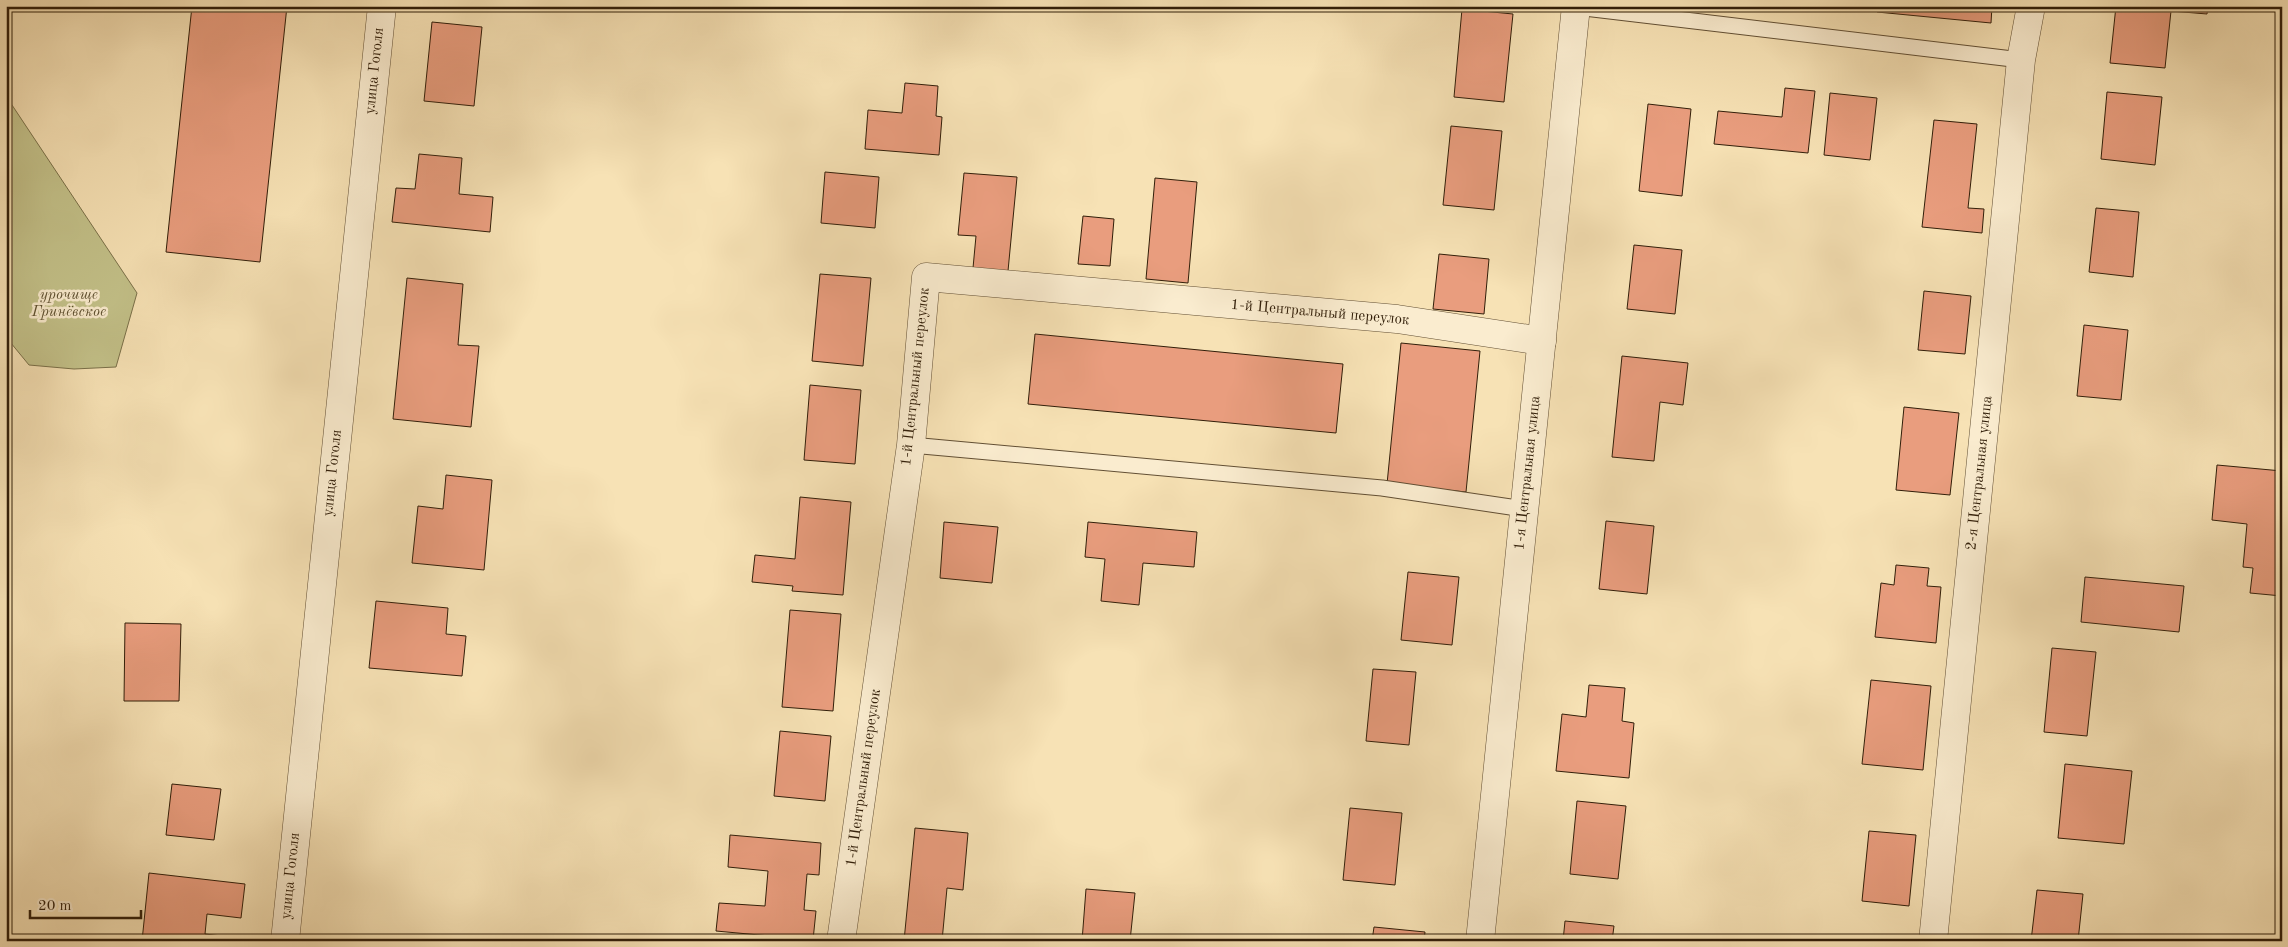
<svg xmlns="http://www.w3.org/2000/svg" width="2288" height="947" viewBox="0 0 2288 947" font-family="'Old Standard TT',serif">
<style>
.green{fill:#c3c189;stroke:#7a7049}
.building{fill:#e99d7e;stroke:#311e09}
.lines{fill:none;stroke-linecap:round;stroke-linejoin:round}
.lane-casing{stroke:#624f34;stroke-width:17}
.street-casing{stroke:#624f34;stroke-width:29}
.lane{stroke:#faeccf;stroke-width:15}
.street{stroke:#faeccf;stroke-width:28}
.labels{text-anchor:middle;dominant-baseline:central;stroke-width:5;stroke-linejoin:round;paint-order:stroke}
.street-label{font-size:15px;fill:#311e09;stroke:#faeccf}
.park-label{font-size:15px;font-style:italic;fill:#5d4f2f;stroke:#faeccf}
</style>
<rect width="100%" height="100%" fill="#f7e2b5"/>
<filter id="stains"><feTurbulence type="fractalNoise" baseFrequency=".004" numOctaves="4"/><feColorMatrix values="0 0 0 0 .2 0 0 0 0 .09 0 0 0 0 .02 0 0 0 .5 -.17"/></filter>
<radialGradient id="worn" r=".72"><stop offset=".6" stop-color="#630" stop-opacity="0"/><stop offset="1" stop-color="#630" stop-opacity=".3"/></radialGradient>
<!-- green -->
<path class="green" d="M6 96 137 293 116 367 74 369 29 365 6 337Z"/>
<!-- building -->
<g class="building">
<path d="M192 6H287L260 262 166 252Z"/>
<path d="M468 6H511V10Z"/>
<path d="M1878 6H1992L1991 23 1877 12Z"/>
<path d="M2116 6H2208L2207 14 2171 11 2165 68 2110 63Z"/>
<path d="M1462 9 1513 14 1504 102 1454 97Z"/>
<path d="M432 22 482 27 474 106 424 101Z"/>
<path d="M905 83 938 86 936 116 942 117 939 155 865 149 868 110 902 113Z"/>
<path d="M1785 88 1815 91 1808 153 1714 144 1718 111 1782 117Z"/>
<path d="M2107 92 2162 97 2155 165 2101 159Z"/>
<path d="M1830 93 1877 98 1870 160 1824 155Z"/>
<path d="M1648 104 1691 109 1682 196 1639 191Z"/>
<path d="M1934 120 1977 124 1968 208 1984 209 1982 233 1922 227Z"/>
<path d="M1451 126 1502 131 1494 210 1443 205Z"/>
<path d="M419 154 462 158 459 194 493 197 490 232 392 222 396 188 415 189Z"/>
<path d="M825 172 879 177 875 228 821 223Z"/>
<path d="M964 173 1017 177 1008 271 973 268 976 236 958 235Z"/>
<path d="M1155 178 1197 182 1188 283 1146 279Z"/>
<path d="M2096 208 2139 212 2133 277 2089 272Z"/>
<path d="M1083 216 1114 219 1110 266 1078 264Z"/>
<path d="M1634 245 1682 250 1675 314 1627 309Z"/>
<path d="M1439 254 1489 259 1484 314 1433 309Z"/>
<path d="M820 274 871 278 863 366 812 361Z"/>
<path d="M407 278 463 284 458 345 479 346 471 427 393 419Z"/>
<path d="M1924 291 1971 296 1965 354 1918 350Z"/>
<path d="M2084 325 2128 330 2121 400 2077 396Z"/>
<path d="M1035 334 1343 364 1336 433 1028 404Z"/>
<path d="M1401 343 1480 351 1466 492 1387 484Z"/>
<path d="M1622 356 1688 363 1683 405 1660 402 1654 461 1612 457Z"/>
<path d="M810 385 861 390 855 464 804 460Z"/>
<path d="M1904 407 1959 413 1950 495 1896 490Z"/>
<path d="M2217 465 2282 471V596L2250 593 2253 568 2243 567 2247 524 2212 520Z"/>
<path d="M446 475 492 480 484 570 412 563 418 506 443 509Z"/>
<path d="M800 497 851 502 843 595 792 591 793 586 752 582 755 555 795 559Z"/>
<path d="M1606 521 1654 526 1647 594 1599 589Z"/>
<path d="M944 522 998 527 992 583 940 578Z"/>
<path d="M1088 522 1197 532 1194 567 1143 563 1139 605 1101 601 1105 559 1085 557Z"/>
<path d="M1896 565 1929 568 1927 586 1941 587 1936 643 1875 637 1881 583 1894 585Z"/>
<path d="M1408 572 1459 577 1452 645 1401 640Z"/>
<path d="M2085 577 2184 586 2179 632 2081 622Z"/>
<path d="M376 601 448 608 446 634 466 636 462 676 369 668Z"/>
<path d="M790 610 841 614 833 711 782 707Z"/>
<path d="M125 623 181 624 179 701H124Z"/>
<path d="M2052 648 2096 652 2087 736 2044 732Z"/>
<path d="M1373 669 1416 672 1409 745 1366 741Z"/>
<path d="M1871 680 1931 686 1923 770 1862 764Z"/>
<path d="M1589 685 1625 688 1622 721 1634 723 1629 778 1556 771 1562 714 1586 717Z"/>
<path d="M780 731 831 736 825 801 774 796Z"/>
<path d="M2065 764 2132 771 2124 844 2058 838Z"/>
<path d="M172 784 221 789 214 840 166 835Z"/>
<path d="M1577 801 1626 806 1618 879 1570 874Z"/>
<path d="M1350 808 1402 813 1395 885 1343 880Z"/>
<path d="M915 828 968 833 963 890 947 888 942 941H904Z"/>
<path d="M1869 831 1916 835 1909 906 1862 901Z"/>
<path d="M730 835 821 843 819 875 807 874 804 910 816 911 813 940 716 931 719 903 765 906 768 871 728 867Z"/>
<path d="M149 873 245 884 241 918 207 914 205 934 239 938V941H142Z"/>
<path d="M1086 889 1135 893 1130 941H1082Z"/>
<path d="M2037 890 2083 894 2078 941H2031Z"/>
<path d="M1565 921 1614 926 1612 941H1563Z"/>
<path d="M1374 927 1425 932 1424 941H1372Z"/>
</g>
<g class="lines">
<!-- lane casing -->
<g class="lane-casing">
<g id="lane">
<path d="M1576 7 2021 60"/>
<path d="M911 445 1382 488 1524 509"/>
</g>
</g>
<!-- street casing -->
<g class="street-casing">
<g id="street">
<path d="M285 941 382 6"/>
<path d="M841 941 911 445 926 277 1397 319 1542 341"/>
<path d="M1480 941 1576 6"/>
<path d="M1933 941 2021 60 2031 6"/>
</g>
</g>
<!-- lane -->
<use href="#lane" class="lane"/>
<!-- street -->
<use href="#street" class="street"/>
</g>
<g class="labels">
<!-- street labels -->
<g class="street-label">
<text transform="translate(375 71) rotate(-84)">улица Гоголя</text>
<text transform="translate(1320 313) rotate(5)">1-й Центральный переулок</text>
<text transform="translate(916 377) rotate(-84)">1-й Центральный переулок</text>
<text transform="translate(333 473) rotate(-84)">улица Гоголя</text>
<text transform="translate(1528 473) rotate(-84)">1-я Центральная улица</text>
<text transform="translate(1980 473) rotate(-84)">2-я Центральная улица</text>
<text transform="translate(864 778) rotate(-82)">1-й Центральный переулок</text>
<text transform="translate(291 876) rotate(-84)">улица Гоголя</text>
</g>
<!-- park labels -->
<g class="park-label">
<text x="69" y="295">урочище<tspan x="69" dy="17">Гринёвское</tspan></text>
</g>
</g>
<!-- margin -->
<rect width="2288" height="947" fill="none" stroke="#f7e2b5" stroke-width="25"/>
<rect x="8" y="8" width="2273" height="932" fill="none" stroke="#311e09" stroke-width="2.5"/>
<rect x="12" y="12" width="2263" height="922" fill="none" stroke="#311e09"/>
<!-- scale -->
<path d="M30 910v8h111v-8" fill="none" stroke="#311e09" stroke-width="2.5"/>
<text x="38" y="910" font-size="15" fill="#311e09" stroke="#faeccf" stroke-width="4" paint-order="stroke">20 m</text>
<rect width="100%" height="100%" filter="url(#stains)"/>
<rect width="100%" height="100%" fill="url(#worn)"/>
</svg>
